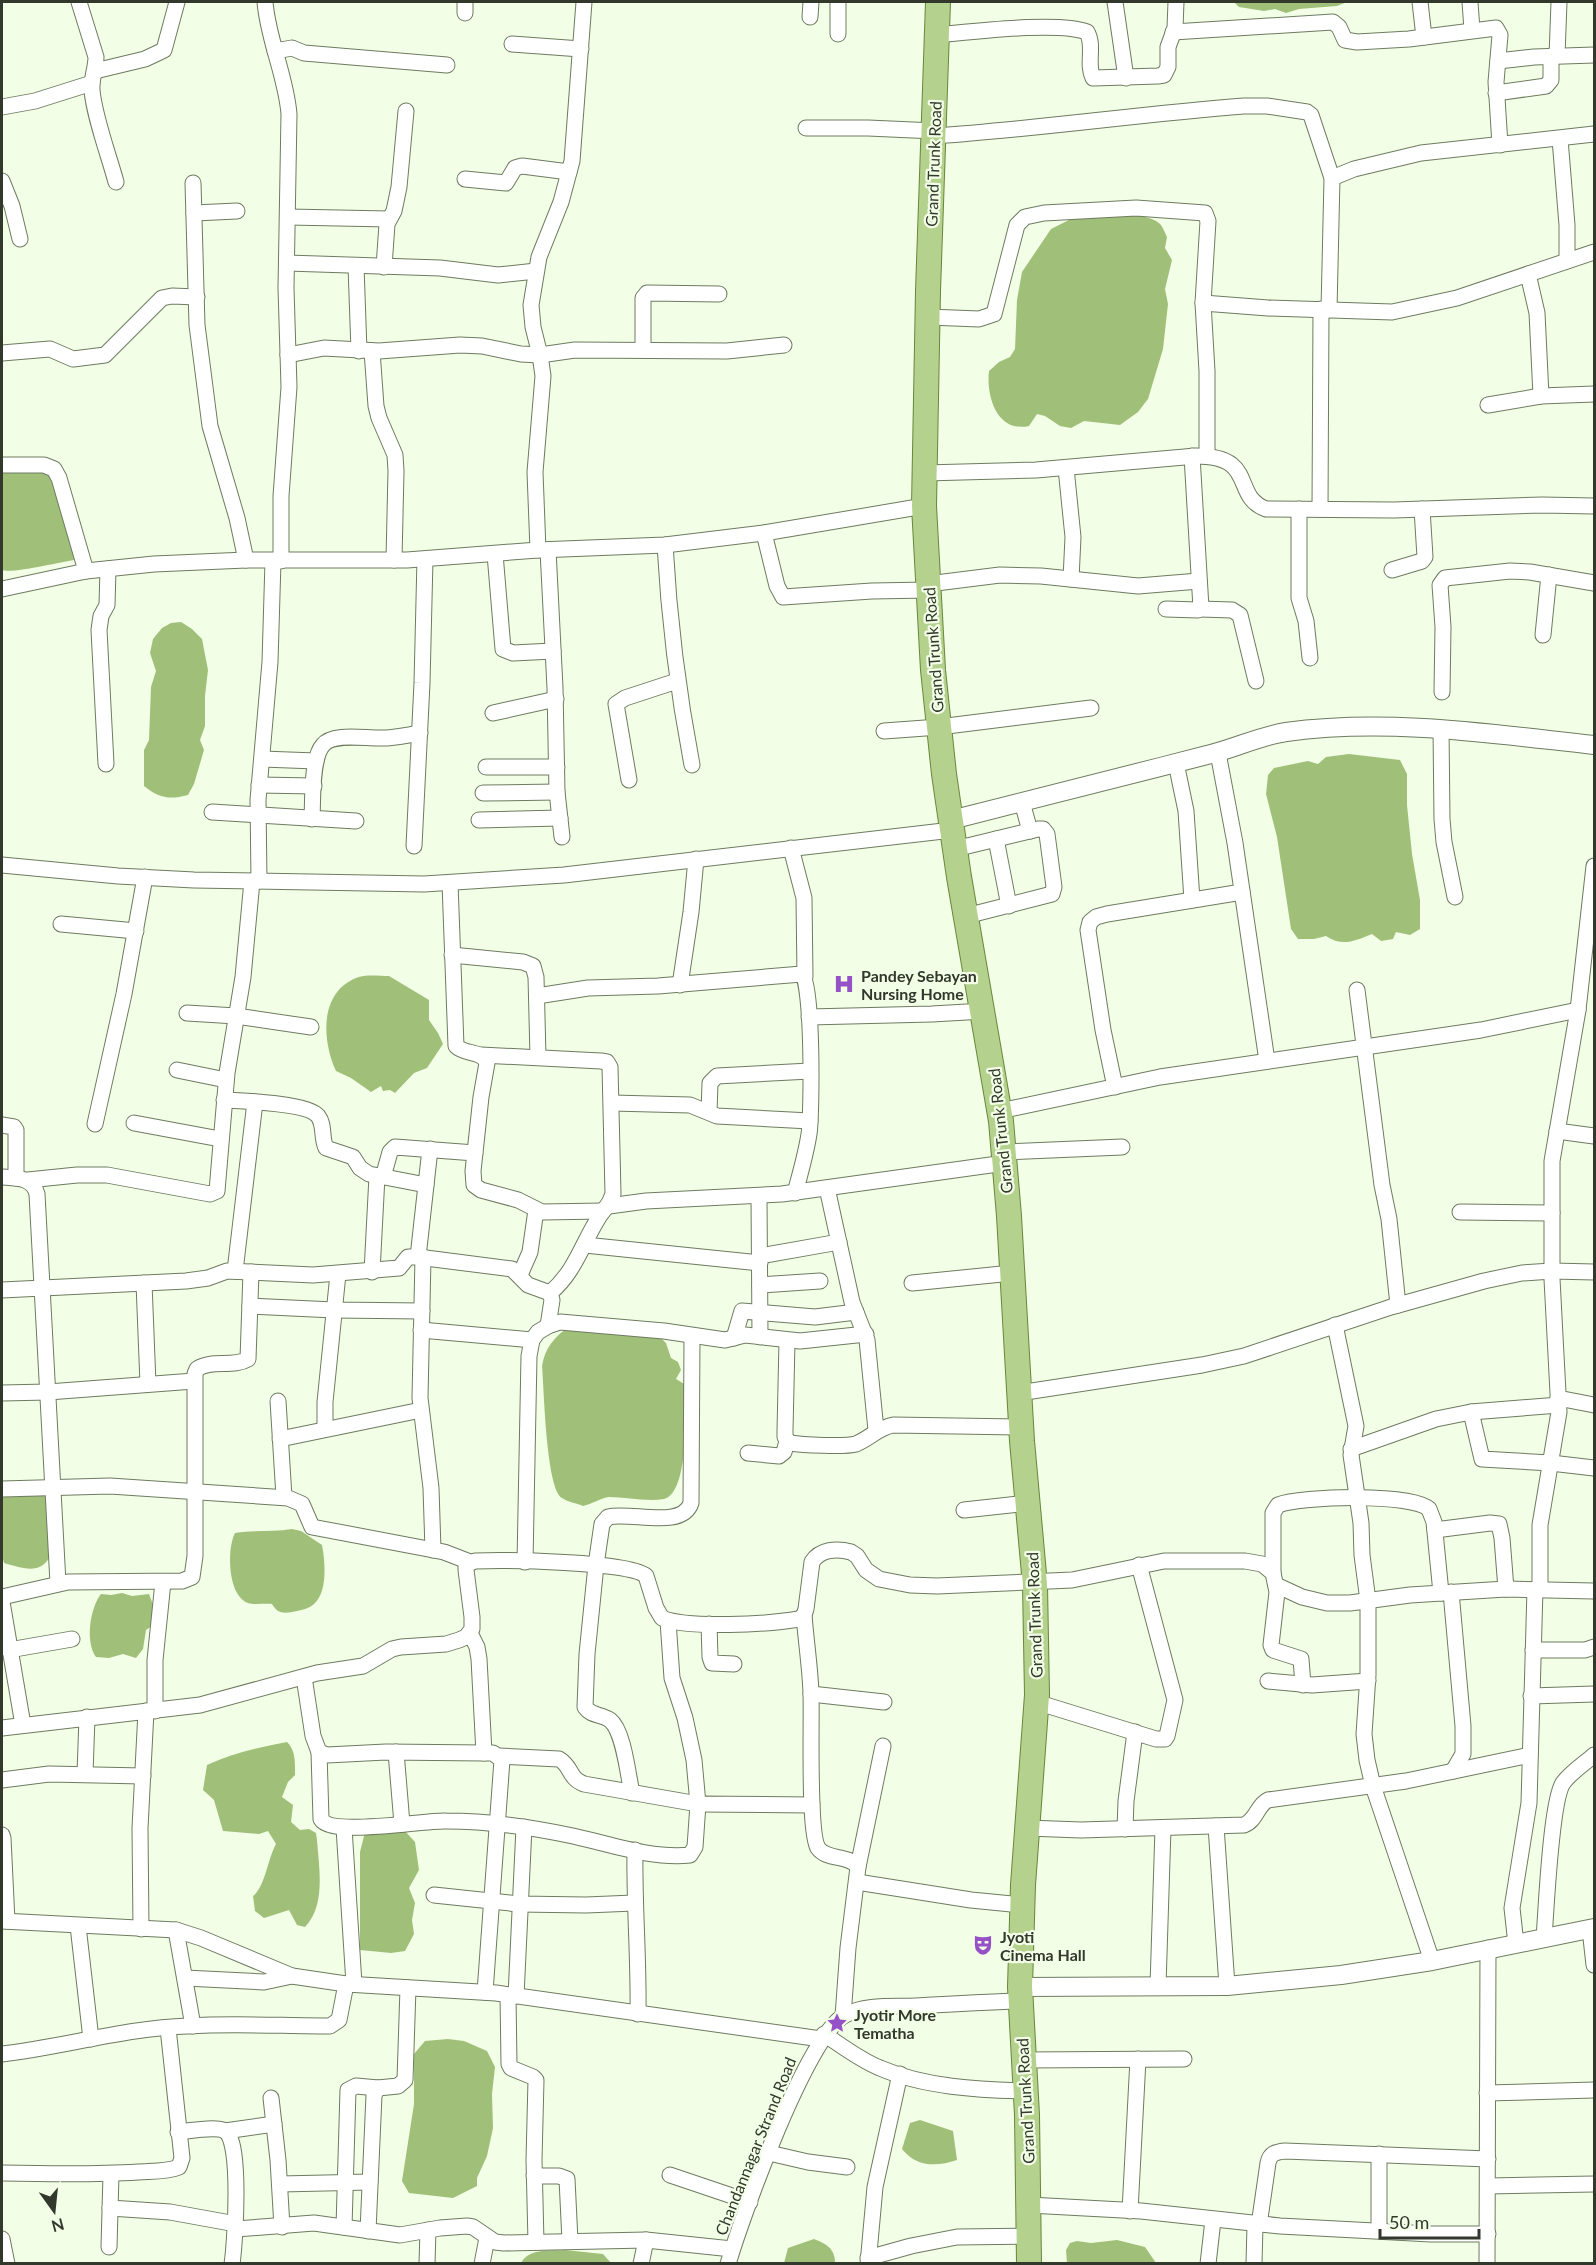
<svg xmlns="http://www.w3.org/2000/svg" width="1596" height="2265" viewBox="0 0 1596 2265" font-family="Lato,sans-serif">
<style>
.water{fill:#a0c079}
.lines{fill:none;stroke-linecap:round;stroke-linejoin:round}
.minor-casing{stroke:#6e7b60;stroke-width:17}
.tertiary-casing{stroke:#6e7b60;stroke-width:20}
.primary-casing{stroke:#67873a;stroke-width:26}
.minor{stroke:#fff;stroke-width:15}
.tertiary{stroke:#fff;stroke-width:18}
.primary{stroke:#b5d18e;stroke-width:24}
.labels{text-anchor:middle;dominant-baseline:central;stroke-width:4.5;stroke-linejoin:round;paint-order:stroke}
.street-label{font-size:16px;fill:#32382c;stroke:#f2fee6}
.poi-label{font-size:16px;font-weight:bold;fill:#32382c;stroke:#f2fee6;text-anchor:start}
</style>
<rect width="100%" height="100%" fill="#f2fee6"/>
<!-- water -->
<g class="water">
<path d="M1234 2H1347L1337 6 1299 9 1286 13 1275 9 1264 11 1239 7Z"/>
<path d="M1079 215C1098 215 1147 210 1160 224 1163 227 1165 233 1167 237L1165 248 1172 260 1165 289 1168 304 1163 349 1148 399 1138 412 1120 425 1084 421 1071 428 1060 426 1045 416 1037 414 1029 426C997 433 986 396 989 371L999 362 1010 357 1015 349 1017 300 1022 272 1051 229Z"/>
<path d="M2 468 52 471 79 557 74 560C60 562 12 574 2 570Z"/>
<path d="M181 622 192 629 202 639 208 670 205 696V726L200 740 204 750 194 784 188 795C169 800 159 798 144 786V750L149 740 151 687 156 671 150 653 153 639 162 628 171 623Z"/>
<path d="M1349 754 1400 760 1407 774V805L1412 854 1420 900V929L1410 935 1396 932 1393 939 1381 941 1372 934C1355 941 1342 947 1326 936L1314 939H1298L1291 929 1277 837 1266 794 1268 775 1274 768 1308 761 1318 764 1326 757Z"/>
<path d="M389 976 429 1000V1020L438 1033 443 1044 427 1068 414 1073 395 1093 390 1090 383 1091 381 1086 371 1092 351 1078 336 1071C322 1041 319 993 356 978 365 974 379 976 389 976Z"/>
<path d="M570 1326 659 1336 666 1343 671 1358 678 1362 681 1370 676 1379 686 1385C685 1406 690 1493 664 1499 646 1502 627 1497 609 1497 601 1498 592 1504 583 1506 577 1503 567 1502 562 1498 546 1489 544 1388 542 1366 545 1348 554 1337 570 1326Z"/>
<path d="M2 1493H49L51 1554C42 1576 22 1568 4 1563L2 1555Z"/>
<path d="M292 1529 301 1531 322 1545C325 1561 328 1592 314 1604 309 1609 298 1611 292 1612 281 1614 277 1612 272 1604 265 1603 254 1605 248 1603 227 1595 227 1548 235 1533 255 1530 273 1532 292 1529Z"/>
<path d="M122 1593 132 1596 149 1594 155 1610 152 1626 146 1630 143 1649 136 1658 123 1654 109 1658 96 1657C85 1642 90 1608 101 1594L111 1595Z"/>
<path d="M287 1742C296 1751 295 1763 295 1775L288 1782 282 1797 293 1805 291 1822 300 1830 309 1829 316 1833 317 1840C319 1867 326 1906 305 1927L297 1925 289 1910 264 1918 255 1911 253 1896C265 1887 268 1858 276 1844L268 1831 259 1834 223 1831 214 1800 203 1790 207 1765C232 1753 260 1747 287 1742Z"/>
<path d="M405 1831 415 1842 419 1870 409 1888 415 1903 412 1920 414 1934 405 1951 391 1953 360 1950V1852L365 1832Z"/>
<path d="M448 2039 464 2041 487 2051 495 2067 492 2094 493 2128 487 2156 477 2178V2186L453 2198 409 2193 402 2181 414 2104V2054L425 2041Z"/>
<path d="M920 2120 953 2131 957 2160C936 2167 916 2167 902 2149L910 2123Z"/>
<path d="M814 2239C826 2244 835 2248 835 2263H784L788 2248Z"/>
<path d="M1117 2240 1145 2247 1156 2263H1067L1066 2250 1070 2243 1077 2241 1091 2243Z"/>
<path d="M565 2250 603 2254 611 2263H521C529 2248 550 2251 565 2250Z"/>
</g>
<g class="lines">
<!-- minor casing -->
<g class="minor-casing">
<g id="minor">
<path d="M79 2 96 57C96 68 91 79 92 90 94 116 109 156 116 182"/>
<path d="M265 2C268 40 286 76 289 114L286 288 289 387 281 496V561"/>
<path d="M1115 2 1126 78"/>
<path d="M1420 2 1424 37"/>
<path d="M1470 2 1472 30"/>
<path d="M465 13V2"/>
<path d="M810 17 811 2"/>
<path d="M1173 32 1333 22 1339 27 1345 40 1357 42 1409 39 1496 28 1500 35 1496 82 1500 145"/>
<path d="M838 34V2"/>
<path d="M937 35C971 32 1058 21 1087 32 1095 46 1086 64 1093 78L1158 76 1164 75 1168 67V47L1175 28 1176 2"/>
<path d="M512 44 581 49"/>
<path d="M275 51 292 48 304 53 447 65"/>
<path d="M1557 56 1559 2"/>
<path d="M1498 61 1534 57 1594 55"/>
<path d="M95 71 145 59 164 50 177 2"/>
<path d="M1496 93 1546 86 1551 80V56"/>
<path d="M2 107 35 101 92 83"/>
<path d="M806 128H868L935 131"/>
<path d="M934 136C1038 129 1140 114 1244 106H1267L1307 112 1311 115 1332 178 1329 310"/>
<path d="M1560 139 1567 225V261"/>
<path d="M1332 178 1354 169 1421 153 1594 134"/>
<path d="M465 179 506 183 515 168 522 166 569 172"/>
<path d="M2 181 12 206 20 239"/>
<path d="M193 183 197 325 210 426 237 518 246 560"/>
<path d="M194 213 237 211"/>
<path d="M288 217 389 219"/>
<path d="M287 263 440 268 498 275 536 271"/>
<path d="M356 266 359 351"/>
<path d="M384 267 387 224 394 211 399 187 406 111"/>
<path d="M1528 274 1537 313 1541 396"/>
<path d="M1203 303 1268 308 1392 312 1457 298 1594 252"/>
<path d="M928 317 979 319 994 314 1017 225 1025 217 1044 213 1136 208 1205 213 1208 221 1203 303 1207 371V456"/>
<path d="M643 349V298L647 293 719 294"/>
<path d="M372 351 376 406 379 418 395 455 396 471 394 560"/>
<path d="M2 353 50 349 73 359 105 355 162 298 172 296 197 297"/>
<path d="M288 355 324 348 379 351 460 345 482 346 521 354 540 355 575 350 727 351 784 345"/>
<path d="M1488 405 1541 396 1594 394"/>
<path d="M2 465H44L54 469 59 478 86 571 154 564 246 560H407L538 550 665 545 764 533 924 506"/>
<path d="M1066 468 1073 537 1071 579"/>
<path d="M925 473 1036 470 1196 456C1258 456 1231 496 1266 509L1394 510 1542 505 1594 506"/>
<path d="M1299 509V598L1306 621 1310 658"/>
<path d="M1320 509 1321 309"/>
<path d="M764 533 777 586 783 597 872 591 928 590"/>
<path d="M665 545C669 619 678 692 692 765"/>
<path d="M538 550 535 472 543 376 540 355 533 327 531 305 539 257 561 202 572 161 584 2"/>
<path d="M548 550 555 688 557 792 562 837"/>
<path d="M495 554 503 649 513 653 553 651"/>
<path d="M1392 570 1422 561 1425 557 1422 509"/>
<path d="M928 584 1000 575 1041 576 1138 586 1199 581"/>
<path d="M2 589 86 571"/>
<path d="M1166 609 1198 610 1201 608 1192 456"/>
<path d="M1200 609 1232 610 1240 615 1256 681"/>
<path d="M1543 635 1549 575"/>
<path d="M1442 692 1443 627 1440 585 1445 578 1510 571 1530 572 1594 583"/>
<path d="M493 713 556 699"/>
<path d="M1441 729 1442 819 1444 842 1455 897"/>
<path d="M884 731 939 727 1091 708"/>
<path d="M1218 753 1235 843 1267 1061"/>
<path d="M262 759 316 761"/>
<path d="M1176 763 1186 811 1192 900"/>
<path d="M106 764 99 630 101 616 107 605 108 569"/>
<path d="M486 767H557"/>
<path d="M629 780 616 704 625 698 677 681"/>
<path d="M259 785 314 786"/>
<path d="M483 793 557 792"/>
<path d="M1022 802 1030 831"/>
<path d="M212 812 356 821"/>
<path d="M312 819C313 801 311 758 323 745 333 732 367 739 382 738 395 738 407 735 420 733"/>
<path d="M479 820 560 818"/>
<path d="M996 839 1009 906"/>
<path d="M414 846 422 683 425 559"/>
<path d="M791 848 804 898 805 977"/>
<path d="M955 849 1038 829H1043L1047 834 1054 887 1052 894 966 916"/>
<path d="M2 865 118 876 194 880 424 884 564 875 952 830"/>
<path d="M259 881 258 800 270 662 273 561"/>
<path d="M450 883 456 1046C465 1055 482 1050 487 1063L481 1097 473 1171 474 1185 481 1190 518 1200 542 1212 603 1211"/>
<path d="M61 924 136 931"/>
<path d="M452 955 523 962 533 966 536 977 538 1057"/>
<path d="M680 985 691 912 696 859"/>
<path d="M1357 990 1382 1185 1389 1219 1398 1305"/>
<path d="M537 996 588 988 658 986 802 974C813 985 812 1114 809 1134 806 1154 800 1174 795 1193"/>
<path d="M187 1013 236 1016 311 1027"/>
<path d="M809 1017 932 1014 984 1011"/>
<path d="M481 1055 601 1061 607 1062 610 1067 613 1194C609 1207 605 1207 599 1217 582 1244 575 1272 550 1293"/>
<path d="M177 1070 226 1080"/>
<path d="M1115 1087 1103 1030 1088 930 1090 922 1096 917 1107 914 1242 892"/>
<path d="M224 1100C242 1101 308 1103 318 1116 325 1125 321 1138 326 1148L353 1157 360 1168 369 1174 426 1185"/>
<path d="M612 1103 690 1105 717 1116 810 1121"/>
<path d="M1000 1111 1160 1077 1481 1030 1578 1010"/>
<path d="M709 1112 710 1083 717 1076 810 1071"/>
<path d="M134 1123 220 1139"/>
<path d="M95 1124 124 994 145 877"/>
<path d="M2 1125 14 1127 16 1130V1178"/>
<path d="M1557 1131 1594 1136"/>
<path d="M1004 1152 1122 1147"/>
<path d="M2 1177C16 1178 33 1177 37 1194L58 1583"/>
<path d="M383 1177 390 1152 395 1147 475 1153"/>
<path d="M28 1180 77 1175H107L210 1194 217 1191 227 1073 243 977 252 881"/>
<path d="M827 1188 852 1302 867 1340 876 1430"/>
<path d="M759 1196 760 1337"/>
<path d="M609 1206 646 1201 782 1194 1005 1163"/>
<path d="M1460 1212 1552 1213"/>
<path d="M585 1245 760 1263"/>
<path d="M760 1256 839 1242"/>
<path d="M418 1257 430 1149"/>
<path d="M423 1257 420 1398 431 1488 433 1550"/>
<path d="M235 1271 255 1102"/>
<path d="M372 1272 377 1176"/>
<path d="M520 1275 530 1252 536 1210"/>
<path d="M144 1283 148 1384"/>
<path d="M912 1283 1012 1273"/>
<path d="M760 1285 820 1281"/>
<path d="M2 1290 186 1281 208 1278 227 1271 313 1275 399 1268 408 1257H418L512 1269 528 1285 550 1293 552 1300 548 1326"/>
<path d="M250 1306 334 1310 422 1311"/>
<path d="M1335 1325 1356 1426 1351 1455 1361 1523 1362 1555 1368 1601V1675L1364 1734 1367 1760 1373 1786 1432 1961"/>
<path d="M421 1330 532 1340"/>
<path d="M734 1338 742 1311 815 1317 856 1312"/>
<path d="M787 1341 785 1431V1437L790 1443C802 1445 845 1447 856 1444 870 1438 878 1428 893 1425L1021 1427"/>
<path d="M2 1393 48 1392 194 1381"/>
<path d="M1019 1393 1202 1365 1244 1356 1391 1307 1484 1281 1522 1273 1552 1271 1594 1272"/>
<path d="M1558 1398 1594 1405"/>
<path d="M278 1401 284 1497"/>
<path d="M1471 1412 1482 1459 1551 1463 1594 1468"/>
<path d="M325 1429V1402L338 1274"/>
<path d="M280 1439 421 1410"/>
<path d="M1351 1449 1436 1419 1471 1412 1559 1405"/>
<path d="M748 1453 779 1456 784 1452 787 1441"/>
<path d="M2 1489 110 1486 288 1498 302 1504 312 1527 444 1552 470 1562"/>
<path d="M964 1510 1028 1503"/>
<path d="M1435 1530 1490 1523 1499 1524 1502 1538 1506 1589"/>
<path d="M525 1562 529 1356 532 1340 538 1332 548 1326 560 1322 664 1331 725 1340 745 1335 800 1341 866 1334"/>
<path d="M1273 1573V1513L1278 1505C1302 1496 1412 1493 1429 1509L1434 1522 1441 1593"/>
<path d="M1276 1585 1302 1597 1327 1603H1350L1410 1595 1506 1589 1594 1591"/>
<path d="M1540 1589V1525L1559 1412 1552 1279V1161L1578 1010 1594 866"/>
<path d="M1451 1592 1463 1726V1754L1453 1771"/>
<path d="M2 1597 68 1582 182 1581 192 1577 195 1556V1374L197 1369C212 1359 233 1368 248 1359L251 1272"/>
<path d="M2 1602 23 1725"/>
<path d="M804 1615C806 1641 810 1667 811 1693 812 1719 808 1832 818 1848 827 1861 849 1854 858 1867L848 1948 843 2016"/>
<path d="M709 1624 710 1657 712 1663 734 1664"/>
<path d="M470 1633 477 1647 479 1659 484 1753"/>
<path d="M9 1650 72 1639"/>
<path d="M1533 1650H1585L1594 1647"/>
<path d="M304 1677 313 1736 319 1752 327 1755 386 1752 484 1753H493L502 1760 485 1992"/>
<path d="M1268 1681 1312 1685 1368 1681"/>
<path d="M811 1694 884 1702"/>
<path d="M1531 1696 1594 1694"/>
<path d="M1036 1702 1156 1739H1165L1167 1736 1175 1700 1139 1565"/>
<path d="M155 1711V1660L163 1582"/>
<path d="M2 1728 200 1705 317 1673 363 1666 392 1649 401 1647 446 1644 459 1640 466 1637 472 1629V1617L466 1570V1565L475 1561C502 1560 630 1561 646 1576L656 1608 662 1618C688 1629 770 1624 799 1619L804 1615 806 1609 812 1562C820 1549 837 1548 851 1552L857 1556 866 1570 879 1579 910 1585 937 1586 1072 1580 1164 1561H1245L1262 1564 1273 1573 1277 1592 1271 1645 1273 1650 1301 1659 1303 1685"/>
<path d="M319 1752 321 1819C331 1837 424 1820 446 1821 488 1821 531 1827 573 1836 610 1844 651 1859 690 1855L695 1847 698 1804 694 1760 685 1718 672 1678 668 1621"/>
<path d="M396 1752 402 1824"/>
<path d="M499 1756 559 1759C572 1766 568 1778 584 1784L698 1804 812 1805"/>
<path d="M85 1774 87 1717"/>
<path d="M2 1780 49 1774 143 1776"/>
<path d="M632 1793C628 1776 624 1731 610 1720 601 1714 591 1716 585 1707L587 1654 596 1565 602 1524 608 1517C630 1511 682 1530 691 1503L692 1336"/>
<path d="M1216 1826 1227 1986"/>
<path d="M344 1828 354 1984"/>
<path d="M1027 1828 1081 1830 1244 1825C1257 1820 1257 1805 1268 1800L1406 1781 1530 1755"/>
<path d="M1125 1829 1126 1801 1135 1732"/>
<path d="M2 1835 3 1838 7 1921"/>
<path d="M635 1850C634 1905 639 1959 638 2014"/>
<path d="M858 1867 883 1746"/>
<path d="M857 1882 971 1900 1022 1905"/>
<path d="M434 1895 519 1904 586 1905 634 1903"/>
<path d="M2 1921 176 1930 201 1938 292 1976 346 1984 496 1993 821 2039"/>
<path d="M78 1926 91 2039"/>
<path d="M141 1929 140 1828 146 1711"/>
<path d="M1590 1929 1594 1965"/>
<path d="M176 1930 193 2026"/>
<path d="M1544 1939C1546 1911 1551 1801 1563 1783 1571 1772 1584 1764 1594 1755"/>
<path d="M1516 1944 1512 1908 1529 1803 1535 1589"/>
<path d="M185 1978 264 1982 292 1976"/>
<path d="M1158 1986 1163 1828"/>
<path d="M508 1995 509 2064 511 2068 533 2077 536 2080 534 2160 536 2242"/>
<path d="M516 1996 524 1827"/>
<path d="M824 2034C842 2046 860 2060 880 2068 924 2087 978 2090 1026 2091"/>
<path d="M2 2054C64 2047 125 2028 188 2026 235 2023 283 2026 330 2026L339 2020 346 1984"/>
<path d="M1024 2060 1184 2059"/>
<path d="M1487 2093 1594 2090"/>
<path d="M271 2098 278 2160 282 2227"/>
<path d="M225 2131 274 2124"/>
<path d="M178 2132C189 2131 216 2126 225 2131 242 2140 235 2244 232 2264"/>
<path d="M769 2153 808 2162 847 2167"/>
<path d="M2 2173C47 2174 92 2175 138 2172 151 2171 167 2172 179 2167L182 2158 168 2028"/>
<path d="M670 2175 750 2202"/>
<path d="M534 2176H559L567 2179 570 2241"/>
<path d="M280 2184 370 2182"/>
<path d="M1488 2186 1594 2184"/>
<path d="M1029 2205 1141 2211 1280 2226 1431 2234H1488"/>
<path d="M110 2208 170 2212 236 2224"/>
<path d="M1130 2211 1138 2059"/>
<path d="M1259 2225 1268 2163C1270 2153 1276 2152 1285 2151L1488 2159"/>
<path d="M344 2227 348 2090 356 2086 378 2088"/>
<path d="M236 2229 314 2223 400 2235 440 2228 467 2226 473 2227 495 2242 504 2243 646 2240 732 2249"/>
<path d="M1379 2230V2154"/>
<path d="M368 2231 374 2095 378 2088 398 2086 405 2080 408 1988"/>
<path d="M2 2239 7 2264"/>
<path d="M109 2247 111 2174"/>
<path d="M868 2258 911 2246 957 2237 1029 2236"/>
<path d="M427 2264 428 2230"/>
<path d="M482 2264 487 2238"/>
<path d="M641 2264 646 2240"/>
<path d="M728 2264C742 2217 807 2035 845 2015 866 2004 893 2007 916 2006 951 2004 986 2002 1021 2001"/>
<path d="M868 2264 875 2187 900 2074"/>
<path d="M1208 2264 1213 2220"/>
<path d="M1254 2264 1255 2225"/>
<path d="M1487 2264 1488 1948"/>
</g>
</g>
<!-- tertiary casing -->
<g class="tertiary-casing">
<g id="tertiary">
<path d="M951 820C1037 798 1122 777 1207 755 1234 749 1259 736 1286 732 1389 718 1492 734 1594 745"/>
<path d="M1020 1987 1227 1986 1341 1975 1432 1961 1594 1928"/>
</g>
</g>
<!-- primary casing -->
<g class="primary-casing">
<path id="primary" d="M938 2 928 291 924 506 933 670 944 774 959 877 1001 1121 1009 1216 1022 1441 1035 1585 1037 1695 1023 1885 1020 1987 1027 2115 1029 2264"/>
</g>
<!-- minor -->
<use href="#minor" class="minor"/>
<!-- tertiary -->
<use href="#tertiary" class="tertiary"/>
<!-- primary -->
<use href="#primary" class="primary"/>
</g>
<!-- icons -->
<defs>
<g id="hospital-bare" transform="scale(1.62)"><path d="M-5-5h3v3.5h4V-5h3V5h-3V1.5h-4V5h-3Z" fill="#9551c5" stroke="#f2fee6" stroke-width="2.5" paint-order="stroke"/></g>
<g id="theatre-bare" transform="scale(1.62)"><path d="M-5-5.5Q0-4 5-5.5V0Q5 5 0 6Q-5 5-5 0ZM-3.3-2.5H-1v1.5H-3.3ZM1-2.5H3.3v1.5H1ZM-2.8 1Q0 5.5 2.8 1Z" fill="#9551c5" stroke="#f2fee6" stroke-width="2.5" paint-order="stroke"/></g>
<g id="sight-bare" transform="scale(1.62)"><path d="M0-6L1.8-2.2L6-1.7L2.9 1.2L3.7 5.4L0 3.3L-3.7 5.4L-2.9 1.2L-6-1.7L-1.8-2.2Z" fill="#9551c5" stroke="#f2fee6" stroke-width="2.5" paint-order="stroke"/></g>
</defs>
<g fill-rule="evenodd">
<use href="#hospital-bare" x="844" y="984"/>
<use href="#theatre-bare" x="983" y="1945"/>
<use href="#sight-bare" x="837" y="2023"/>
</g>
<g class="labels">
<!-- street labels -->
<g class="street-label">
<text transform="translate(933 164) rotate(-88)">Grand Trunk Road</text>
<text transform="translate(933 650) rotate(-94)">Grand Trunk Road</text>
<text transform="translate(1000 1131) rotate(-96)">Grand Trunk Road</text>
<text transform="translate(1034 1615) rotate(-92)">Grand Trunk Road</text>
<text transform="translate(1025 2101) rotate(-93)">Grand Trunk Road</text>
<text transform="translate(755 2146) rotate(-68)">Chandannagar Strand Road</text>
</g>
<!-- poi labels -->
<g class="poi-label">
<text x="861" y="975">Pandey Sebayan<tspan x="861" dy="18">Nursing Home</tspan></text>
<text x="1000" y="1936">Jyoti<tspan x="1000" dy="18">Cinema Hall</tspan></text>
<text x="854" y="2014">Jyotir More<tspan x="854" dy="18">Tematha</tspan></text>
</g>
</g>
<!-- border -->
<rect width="1596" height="2265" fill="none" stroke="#32382c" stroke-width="6"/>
<!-- north arrow -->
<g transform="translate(54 2211) rotate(165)" stroke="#f2fee6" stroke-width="4.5" paint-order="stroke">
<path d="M0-4.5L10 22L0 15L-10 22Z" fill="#32382c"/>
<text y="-9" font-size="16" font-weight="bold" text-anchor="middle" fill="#32382c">N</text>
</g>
<!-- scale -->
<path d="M1380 2229v9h99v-9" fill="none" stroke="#32382c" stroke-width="3"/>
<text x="1389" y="2229" font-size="18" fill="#32382c" stroke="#f2fee6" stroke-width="4.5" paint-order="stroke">50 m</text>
</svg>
